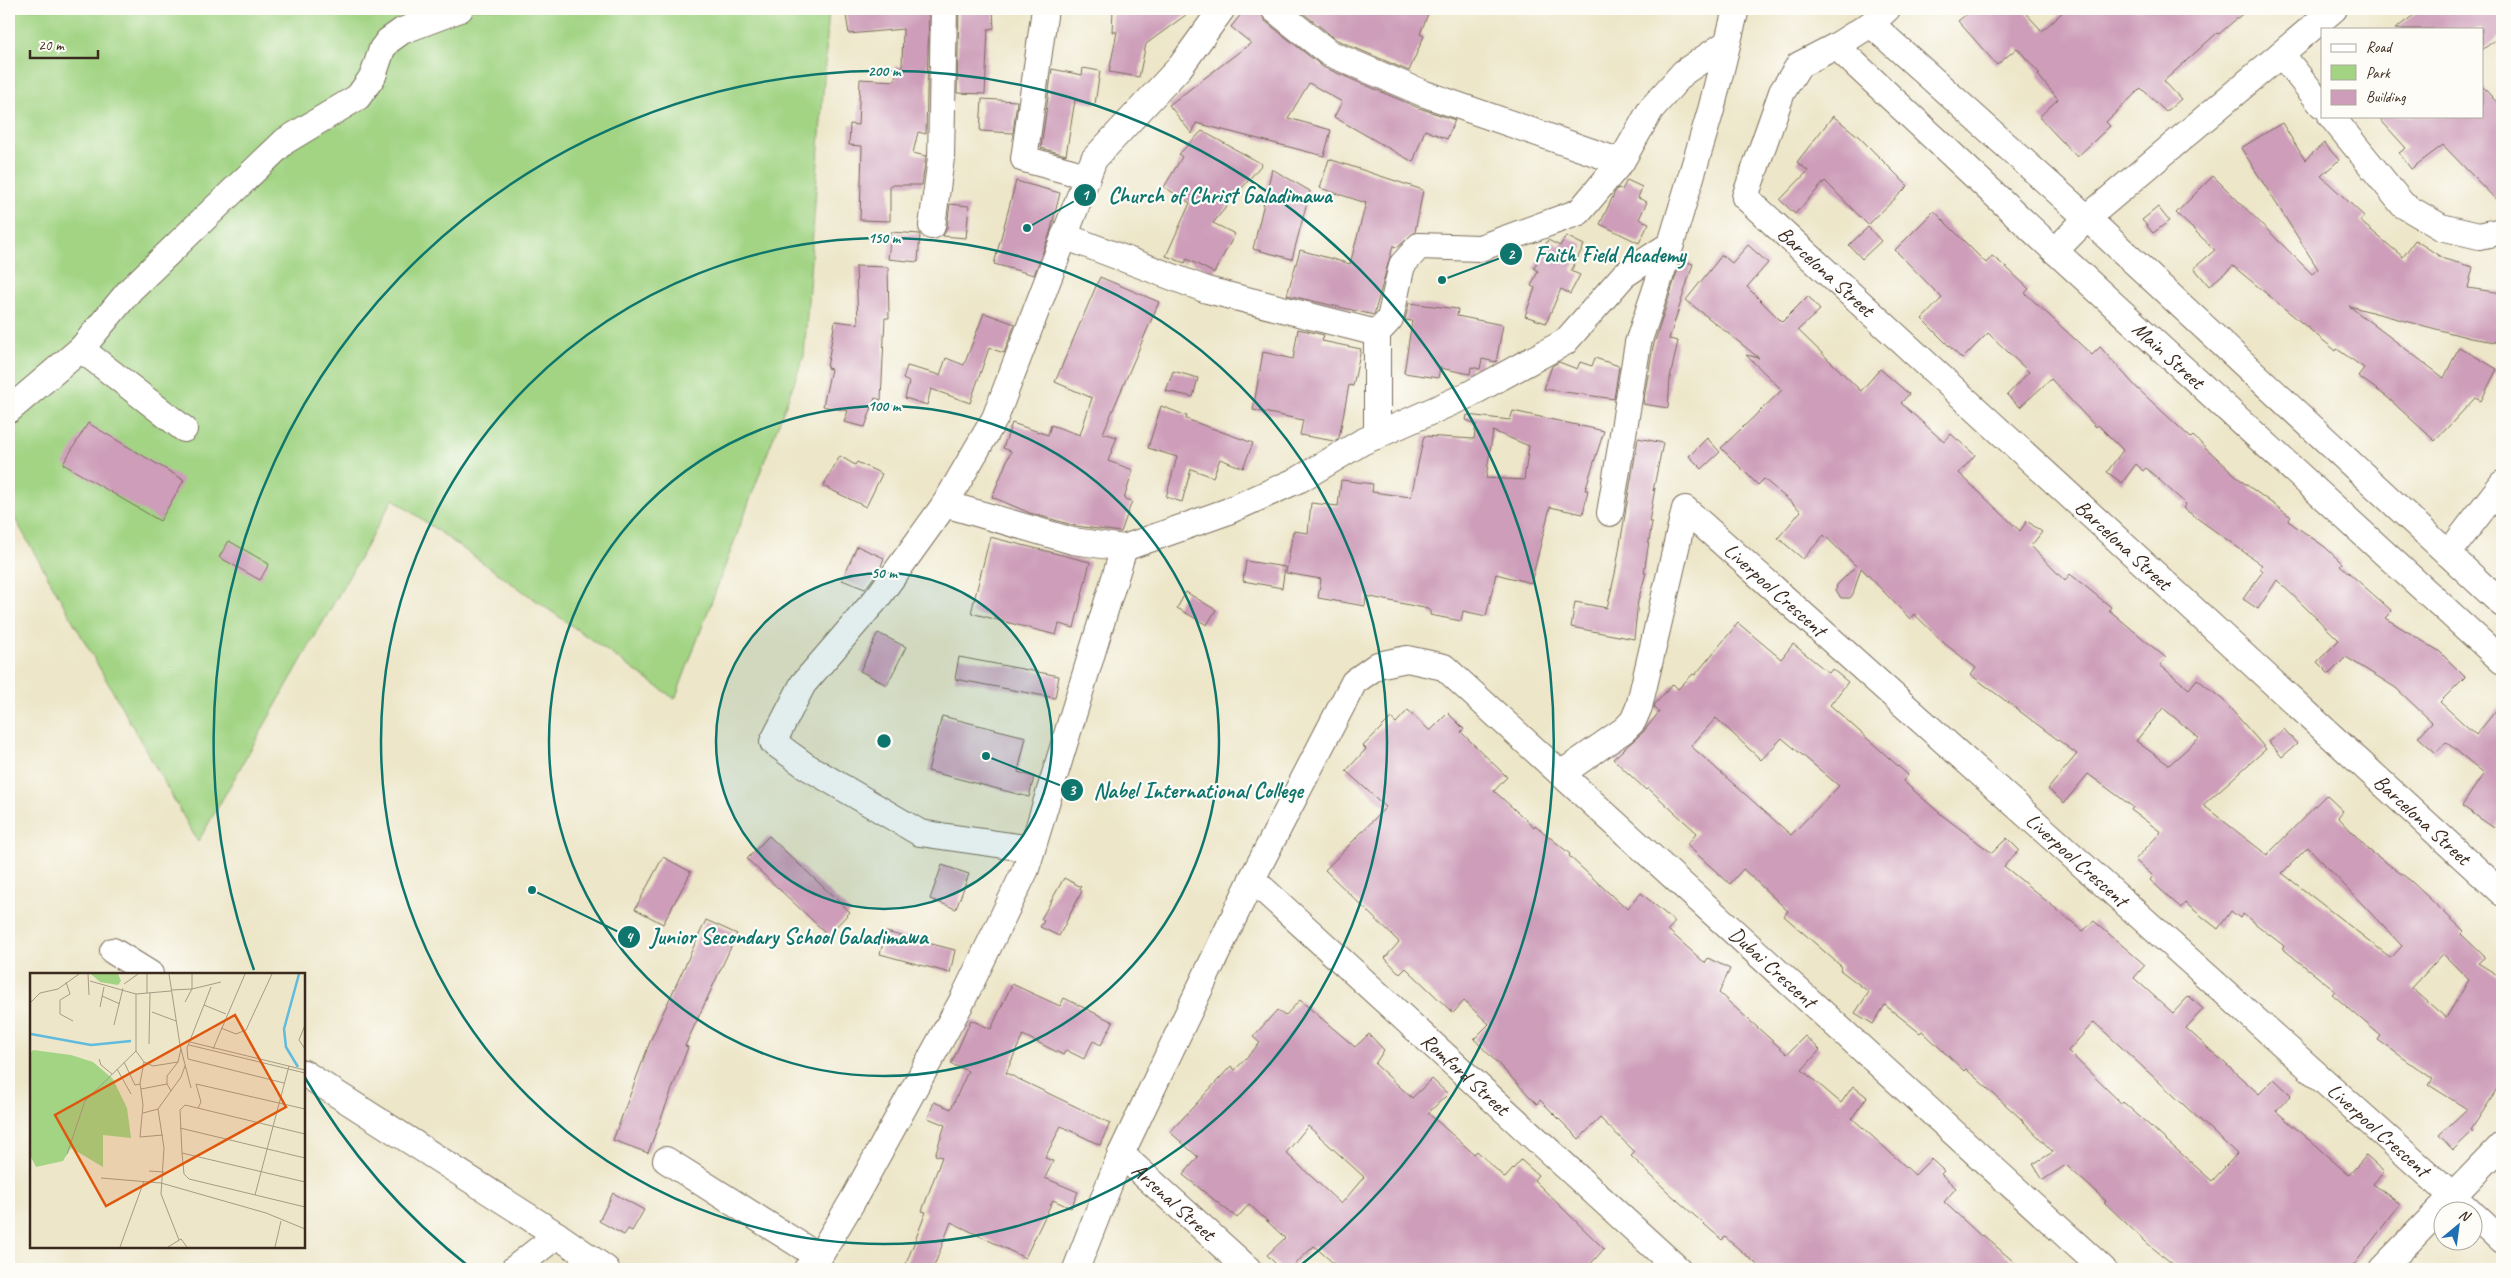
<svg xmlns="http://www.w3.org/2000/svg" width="2511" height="1278" viewBox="0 0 2511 1278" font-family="Caveat,sans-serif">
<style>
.green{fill:#a2d484;stroke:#6e7f51}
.building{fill:#cd9db9;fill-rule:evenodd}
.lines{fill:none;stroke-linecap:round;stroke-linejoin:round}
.minor-casing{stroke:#796c5a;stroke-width:28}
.minor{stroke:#fff;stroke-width:26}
.ring{fill:none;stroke:#0f766e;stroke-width:2.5}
.labels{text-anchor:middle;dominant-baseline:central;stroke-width:4.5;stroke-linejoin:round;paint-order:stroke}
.street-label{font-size:21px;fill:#3b2a1e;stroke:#fdfcf7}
.inset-river{fill:none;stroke:#61bbde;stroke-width:2.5}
.inset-road{fill:none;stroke:#a69b85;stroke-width:1}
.view{fill:#df570d;fill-opacity:0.15;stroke:#df570d;stroke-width:2.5}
.inset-edge{fill:none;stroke:#3b2a1e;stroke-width:2.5}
.centre{fill:#0f766e;stroke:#fdfcf7;stroke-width:2.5}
.ring-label{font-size:15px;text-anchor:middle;font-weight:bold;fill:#0f766e;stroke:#fdfcf7;stroke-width:4.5;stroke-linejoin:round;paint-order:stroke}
.leader{fill:none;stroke:#0f766e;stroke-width:2}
.callout-dot{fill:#0f766e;stroke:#fdfcf7;stroke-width:2}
.mark-label{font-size:15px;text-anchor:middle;font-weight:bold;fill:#fff}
.callout-label{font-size:22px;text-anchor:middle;font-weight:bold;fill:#0f766e;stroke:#fdfcf7;stroke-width:4.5;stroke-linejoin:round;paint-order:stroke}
</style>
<rect width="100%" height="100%" fill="#fdfcf7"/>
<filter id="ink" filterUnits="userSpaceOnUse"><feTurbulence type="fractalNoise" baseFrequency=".02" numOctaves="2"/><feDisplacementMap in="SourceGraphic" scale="10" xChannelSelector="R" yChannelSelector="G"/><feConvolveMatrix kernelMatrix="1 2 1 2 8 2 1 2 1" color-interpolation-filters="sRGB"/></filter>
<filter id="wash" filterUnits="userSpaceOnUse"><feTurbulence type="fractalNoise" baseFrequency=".0096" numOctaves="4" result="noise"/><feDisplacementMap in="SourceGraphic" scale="20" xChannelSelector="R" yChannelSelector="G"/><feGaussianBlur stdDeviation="1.12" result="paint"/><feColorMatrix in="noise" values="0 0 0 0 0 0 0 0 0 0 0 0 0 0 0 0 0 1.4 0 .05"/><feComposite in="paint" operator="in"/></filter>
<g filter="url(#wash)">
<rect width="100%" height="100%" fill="#ede6c9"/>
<!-- green -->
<path class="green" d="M9 9H829L804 356 675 699 393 499 198 842 9 508Z"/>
<g id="blocks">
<!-- building -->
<g class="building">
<path d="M845 9H929L926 134 918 132 913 153 926 156 922 185H890V221L860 220 862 146 849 145 850 124 858 125 860 79 895 81 896 66 902 67 903 29 849 34Z"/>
<path d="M959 9H993L994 28 988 29 985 94 957 93Z"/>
<path d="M1113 9H1194L1146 44 1139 77 1109 72 1117 32H1112Z"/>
<path d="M1245 9H1259L1265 21 1323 67 1419 108 1455 120 1447 139 1425 130 1413 162 1334 117 1342 102 1309 83 1288 118 1331 130 1324 156 1196 123 1192 134 1169 105 1251 43 1231 27Z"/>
<path d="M1298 9H1430L1420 34 1424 36 1409 71 1337 40Z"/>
<path d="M1973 9H2022L2042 31 2066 9H2248L2219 34 2217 33 2164 81 2181 99 2166 112 2141 88 2106 122 2110 126 2077 157 2039 117 2058 99 2038 75 2040 74 2017 48 1997 65 1958 21Z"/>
<path d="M2422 9H2502V35L2482 50V29H2395Z"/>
<path d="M1083 68 1100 71 1095 104 1075 100 1066 155 1041 148 1052 69 1082 75Z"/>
<path d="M2482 86 2502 108V206L2443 145 2411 169 2399 153 2406 148 2377 116H2482Z"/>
<path d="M982 99 1017 101 1013 133 980 131Z"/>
<path d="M1833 116 1858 136 1908 186 1868 225 1825 181 1795 214 1780 200 1808 171 1797 162Z"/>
<path d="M2282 123 2305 160 2324 143 2339 160 2321 176 2364 216 2360 221 2403 257 2415 240 2444 259 2473 267 2468 288 2502 293V343L2470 338 2349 306 2444 378 2459 347 2497 369 2481 401 2475 398 2435 441 2387 397 2358 376 2364 368 2337 349 2336 351 2233 266 2209 286 2194 268 2215 250 2176 213 2213 176 2312 274 2318 269 2241 148Z"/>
<path d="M1202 131 1262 164 1213 223 1235 234 1214 273 1187 259 1185 263 1166 256 1190 203 1164 187 1182 157 1179 154Z"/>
<path d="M1329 159 1423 190 1415 232 1398 247 1393 246 1374 315 1287 295 1300 250 1350 264 1366 203 1320 188Z"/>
<path d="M1272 169 1310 191 1292 259 1253 249Z"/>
<path d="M1627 180 1642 187 1638 198 1647 202 1639 219 1649 223 1639 243 1600 224 1615 192 1618 188 1622 190Z"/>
<path d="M1016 181 1060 193 1050 233 1034 275 994 264Z"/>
<path d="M950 204 969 206 966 238 943 236 947 228Z"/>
<path d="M2158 207 2169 221 2153 233 2142 220Z"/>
<path d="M1934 211 1986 263 1992 256 2007 268 2029 289 2025 293 2092 355 2100 347 2137 388 2191 438 2193 436 2244 483 2291 517 2288 521 2325 547 2342 563 2340 565 2392 611 2385 618 2439 651 2465 677 2440 702 2476 735 2502 703V814L2494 828 2462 806 2484 773 2446 742 2436 753 2418 737 2432 722 2396 688 2346 657 2329 674 2317 662 2339 640 2277 580 2258 609 2243 599 2263 571 2260 568 2262 565 2183 508 2186 504 2146 468 2143 471 2136 464 2122 483 2107 472 2123 450 2098 425 2096 427 2051 379 2020 407 2007 395 2029 372 1988 333 1962 359 1922 319 1942 298 1895 250Z"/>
<path d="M1868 227 1881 241 1862 259 1849 245Z"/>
<path d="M891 232 920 234 918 262 888 259Z"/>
<path d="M1566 236 1584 245 1571 271 1580 275 1570 294 1561 289 1546 323 1525 316 1535 288 1531 286 1538 271 1534 268 1548 240 1560 246Z"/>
<path d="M1748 245 1768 263 1747 287 1782 322 1808 296 1820 310 1798 330 1861 391 1880 369 1909 394 1901 403 1944 442 1951 434 1975 455 1959 473 2020 531 2027 521 2042 532 2031 546 2065 581 2070 574 2111 607 2109 610 2166 658 2160 665 2189 689 2197 679 2223 700 2266 749 2203 805 2267 855 2326 795 2343 811 2338 817 2369 850 2411 881 2464 931 2461 934 2485 957 2478 963 2502 978V1082L2471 1130 2473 1131 2453 1150 2439 1135 2467 1109 2429 1085 2433 1079 2378 1040 2381 1036 2332 994 2335 991 2282 948 2284 946 2243 914 2240 918 2231 911 2218 929 2185 903 2181 908 2150 880 2153 876 2135 860 2161 832 2131 810 2133 807 2088 774 2064 803 2048 789 2077 754 1971 675 1976 668 1945 644 1914 614 1910 619 1861 568 1853 594 1850 598H1841L1836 590 1837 585 1856 566 1824 535 1803 559 1778 538 1801 511 1764 479 1758 485 1721 448 1782 390 1746 355 1759 358 1686 300 1722 255 1732 263ZM2163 708 2199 738 2169 765 2136 741ZM2308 847 2402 946 2391 958 2282 873ZM2443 954 2469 980 2446 1018 2412 988Z"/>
<path d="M1681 260 1693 264 1669 339 1678 341 1670 378 1668 408 1643 404 1653 347Z"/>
<path d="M856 266 888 267 889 318H885L881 400 875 398 865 427 844 422 848 411 823 406 831 369 827 368 835 321 858 324Z"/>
<path d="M1100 277 1159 302 1103 433 1117 437 1108 461 1133 470 1124 499 1132 501 1121 532 1076 526 1030 513 992 497 1011 451 1003 448 1012 423 1048 435 1051 425 1080 435 1092 398 1055 382Z"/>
<path d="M1409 303 1458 309 1457 316 1503 325 1496 362 1482 359 1480 369 1471 367 1470 374 1440 368 1438 378 1404 373 1412 321 1405 320Z"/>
<path d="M984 313 1015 324 1004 353 989 348 970 403 931 389 927 405 905 398 909 382 903 379 907 366 940 375 946 358 964 365Z"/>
<path d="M1298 329 1324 335 1322 341 1361 349 1353 386 1349 385 1339 438 1334 441 1300 435 1303 420 1253 410 1263 352 1293 359Z"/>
<path d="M1595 358 1619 366 1614 399 1544 389 1552 366 1559 362 1577 369 1580 362 1592 366Z"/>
<path d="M1173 371 1198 378 1193 397 1166 391Z"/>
<path d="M1161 406 1187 416 1186 419 1253 443 1243 468 1220 459 1213 477 1191 469 1182 502 1166 497 1177 457 1148 448Z"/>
<path d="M1513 411 1604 431 1585 490H1588L1583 514 1550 507 1531 583 1496 574 1486 616 1463 611 1461 621 1430 615V610L1424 608 1366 596 1365 606 1318 598 1321 579 1286 573 1293 531 1308 533 1311 503 1338 506 1341 480 1373 484 1372 492 1411 497 1424 436 1474 439 1476 424 1466 420 1467 415 1510 420ZM1493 431 1529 446 1524 480 1486 478Z"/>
<path d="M88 423 184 480 160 521 63 464Z"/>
<path d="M1638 438 1663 443 1653 491 1655 488 1649 522H1652L1644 573H1646L1638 601 1634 639 1571 627 1575 602 1607 608 1615 574Z"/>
<path d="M1707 438 1720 452 1702 469 1689 456Z"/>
<path d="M840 456 855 465 857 462 882 474 866 507 823 486Z"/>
<path d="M990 537 1090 562 1074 628 1059 624 1056 635 971 613Z"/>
<path d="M229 541 269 564 260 580 219 557Z"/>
<path d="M857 546 884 558 880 569 865 589 842 580Z"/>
<path d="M1246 561 1285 567 1282 588 1243 581Z"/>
<path d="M1186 592 1216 610 1207 625 1177 608Z"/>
<path d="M1738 623 1781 659 1793 644 1829 673 1832 669 1848 682 1830 705 1908 775 1903 781 1943 816 1992 853 2007 838 2019 850 2004 866 2083 931 2094 921 2145 965 2134 978 2173 1013 2189 996 2203 1009 2186 1028 2259 1094 2274 1079 2291 1095 2276 1111 2349 1175 2366 1156 2384 1172 2373 1184 2400 1204 2351 1269H2179L2148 1244 2104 1202 2106 1201 2066 1165 2043 1180 2033 1164 2053 1152 2019 1117 1966 1069 1964 1071 1922 1031 1920 1033 1885 1005 1873 1024 1855 1013 1869 992 1840 970 1842 967 1784 916 1788 911 1743 869 1730 884 1687 845 1697 833 1648 788 1646 790 1613 759 1644 731 1659 712 1654 707 1655 704 1673 684 1678 689 1693 674 1695 675ZM1716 718 1761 760 1782 738 1839 786 1791 835 1691 746ZM2094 1022 2237 1154 2212 1181 2123 1102 2122 1104 2068 1051Z"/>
<path d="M878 633 906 647 887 685 860 671Z"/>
<path d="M959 657 1059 676 1055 698 955 679Z"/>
<path d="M1408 710 1430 731 1448 713 1464 729 1461 732 1507 777 1494 791 1534 827 1535 825 1570 854 1569 856 1623 906 1625 905 1628 908 1641 893 1675 922 1668 930 1705 963 1708 958 1730 969 1719 993 1787 1054 1805 1036 1820 1050 1802 1070 1841 1103 1853 1086 1867 1097 1852 1118 1915 1175 1931 1159 1944 1171 1941 1174 1956 1188 1944 1202 1981 1236 1983 1235 2022 1269H1762L1725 1237 1722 1240 1668 1192 1631 1156 1635 1152 1600 1118 1579 1139 1540 1100 1537 1104 1474 1039 1489 1024 1464 1001 1453 1013 1406 968 1400 974 1385 958 1399 942 1325 870 1386 807 1346 771 1366 749 1363 746 1391 718 1396 723Z"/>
<path d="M942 716 1026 737 1018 772 1034 777 1029 797 928 771Z"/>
<path d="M2284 729 2297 744 2282 757 2269 742Z"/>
<path d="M769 836 850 912 828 935 747 859Z"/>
<path d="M663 857 691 872 663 924 635 909Z"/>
<path d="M942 865 969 874 956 909 930 899Z"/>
<path d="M1064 878 1081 887 1079 889 1082 891 1059 936 1040 927 1044 921 1041 919Z"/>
<path d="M706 920 737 934 685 1046 688 1047 648 1153 613 1140 651 1039Z"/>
<path d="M886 932 955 950 950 973 880 954Z"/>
<path d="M1012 984 1060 1006 1064 998 1113 1022 1101 1045 1093 1041 1084 1059 1066 1050 1063 1055 1023 1035 1006 1073 1110 1123 1100 1145 1061 1126 1045 1158 1053 1161 1045 1178 1078 1192 1071 1208 1053 1200 1025 1258 951 1222 933 1269H904L926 1212 922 1211 942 1157 935 1155 945 1125 928 1118 934 1102 951 1109 968 1071 951 1064 971 1020 991 1029Z"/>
<path d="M1300 1000 1355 1047 1369 1034 1384 1050 1375 1064 1412 1098 1432 1079 1448 1094 1428 1113 1474 1154 1477 1151 1505 1178 1521 1160 1538 1175 1534 1180 1604 1249 1586 1269H1340L1314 1246 1290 1269H1281L1267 1255 1285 1238 1249 1204 1237 1218 1183 1175 1198 1157 1170 1132 1231 1066 1235 1070 1260 1043 1253 1037 1277 1010 1285 1016ZM1308 1126 1364 1177 1341 1204 1286 1153Z"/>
<path d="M613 1193 644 1210 632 1231 628 1229 624 1235 599 1221Z"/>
</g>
</g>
</g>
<g filter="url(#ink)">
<use href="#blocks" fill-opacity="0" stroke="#796c5a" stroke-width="1"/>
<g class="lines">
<!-- minor casing -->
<g class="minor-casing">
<g id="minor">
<path d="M1045 9 1024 159 1087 176"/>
<path d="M1274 9 1329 53 1425 94 1621 162 1651 109 1684 72 1727 43"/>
<path id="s1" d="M1887 9 1871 24 1836 46 1799 65 1782 92 1745 197 2502 893"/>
<path d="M1871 24 2087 218 2502 604"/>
<path id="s2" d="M1836 46 2055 251 2502 661"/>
<path d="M2281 54 2322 105"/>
<path d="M2331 116 2403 205 2441 227 2479 236 2502 231"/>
<path d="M932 226 941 158 944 9"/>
<path d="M1064 236 1207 290 1377 333V436"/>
<path d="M2055 251 2087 218 2334 9"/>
<path d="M1377 333 1390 319 1402 265 1419 246 1480 248 1579 212 1621 162"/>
<path d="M81 349 184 429"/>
<path d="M9 410 81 349 130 290 285 141 358 97 373 76 382 49 388 41 402 31 460 9"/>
<path d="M945 504 1073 541 1124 548 1226 512 1300 479 1362 442 1468 395 1565 342 1624 275 1671 244"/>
<path d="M1610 513 1638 343 1671 244 1711 110 1736 9"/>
<path d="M2448 554 2502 484"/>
<path id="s3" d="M1561 774 1624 730 1633 721 1639 707 1685 509 2468 1210"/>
<path d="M1032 849 920 833 806 766 773 742 803 684 878 597 945 504 995 418 1094 159 1180 67 1222 9"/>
<path id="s4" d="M1252 879 1678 1269"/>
<path d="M113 951 150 974"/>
<path d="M304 1073 557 1235 606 1269"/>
<path id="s5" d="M1121 1154 1248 1269"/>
<path d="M666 1160 819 1257"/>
<path d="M2474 1215 2502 1241"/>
<path d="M514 1269 557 1235"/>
<path d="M807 1269 819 1257 853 1200 962 1001 1026 869 1124 548"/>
<path id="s6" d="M1076 1269 1121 1154 1252 879 1354 682 1378 665 1407 659 1444 667 2103 1269"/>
<path d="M2382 1269 2502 1145"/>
</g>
</g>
<!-- minor -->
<use href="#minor" class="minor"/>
</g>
</g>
<!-- distance rings -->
<circle cx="884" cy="741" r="168" fill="#0f766e" fill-opacity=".12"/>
<g class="ring">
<circle cx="884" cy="741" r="168"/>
<circle cx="884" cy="741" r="335"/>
<circle cx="884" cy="741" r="503"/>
<path d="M472 1269A670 670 0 0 1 304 1076M254 970A670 670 0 1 1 1296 1269"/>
</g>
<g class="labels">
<!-- street labels -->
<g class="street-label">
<text stroke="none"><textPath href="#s1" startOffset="358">Barcelona Street</textPath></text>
<text stroke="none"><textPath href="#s2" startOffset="454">Main Street</textPath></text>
<text stroke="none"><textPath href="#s1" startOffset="762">Barcelona Street</textPath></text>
<text stroke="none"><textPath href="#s3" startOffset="429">Liverpool Crescent</textPath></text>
<text stroke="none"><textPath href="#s1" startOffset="1168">Barcelona Street</textPath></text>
<text stroke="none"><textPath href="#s3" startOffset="834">Liverpool Crescent</textPath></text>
<text stroke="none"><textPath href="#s6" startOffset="1192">Dubai Crescent</textPath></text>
<text stroke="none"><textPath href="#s4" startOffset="289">Romford Street</textPath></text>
<text stroke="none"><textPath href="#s3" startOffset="1239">Liverpool Crescent</textPath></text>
<text stroke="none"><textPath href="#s5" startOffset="71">Arsenal Street</textPath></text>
</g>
</g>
<!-- overview -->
<g transform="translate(30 973)">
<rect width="275" height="275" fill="#ede6c9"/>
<path d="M61 1H88L91 8 88 12 70 9ZM3 77 41 82 63 89 83 106 97 135 101 165 73 162V194L41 175 33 188 6 194 0 182V81Z" fill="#a2d484"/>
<path class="inset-river" d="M1 61 61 72 101 68M268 94 256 74 254 56 269 1"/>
<path class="inset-road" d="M58 1 59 22M117 1V20M139 1 150 72 161 115M60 8 106 21 141 18M36 9 40 21 30 27V41L43 48M94 11 108 1M141 17 162 16 191 9M106 21V78L114 89 110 110 113 132 110 164 133 162M72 23 90 31M155 29 162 16V1M0 30 10 20 28 16 49 1M174 32 181 14M70 34 74 14M122 39 146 48M196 41 174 32 157 75 158 86 254 110M84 52 93 15M275 52 269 67 275 76M191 55 206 61 216 57 242 1M160 69 275 97M119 71 120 20M159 72 275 100M183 76 215 1M69 86 71 92 82 101M94 89 105 112 110 111M114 89 123 93 148 89 151 76M87 96 101 121M137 111V103L148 89M111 116 137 111 141 118M168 135 171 129 166 111 275 136M128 136 134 175 131 221 149 267M113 140 128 136 151 104 155 93M150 155 275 185M275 161 155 132 150 137 152 180 154 201 159 206 275 234M152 180 275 209M37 181 55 128 106 78M119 198 134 199M71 205 131 210 236 240 275 256M225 222 259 93M90 274 114 208M138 274 151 266 157 274M245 274 251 248"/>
<path class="view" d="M205 42 256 134 76 233 25 142Z"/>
<rect width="275" height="275" class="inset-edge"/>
</g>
<circle cx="884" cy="741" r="8" class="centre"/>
<g class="ring-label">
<text x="884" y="76">200 m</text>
<text x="884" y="243">150 m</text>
<text x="884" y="411">100 m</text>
<text x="884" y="578">50 m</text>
</g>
<!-- callouts -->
<path class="leader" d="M1027 228L1085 195M1442 280L1511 254M986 756L1072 790M532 890L629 937"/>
<g class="callout-dot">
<circle cx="1027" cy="228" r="5"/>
<circle cx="1442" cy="280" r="5"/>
<circle cx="986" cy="756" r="5"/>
<circle cx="532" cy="890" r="5"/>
<circle cx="1085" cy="195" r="12"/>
<circle cx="1511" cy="254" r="12"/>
<circle cx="1072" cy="790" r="12"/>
<circle cx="629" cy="937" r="12"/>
</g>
<g class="mark-label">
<text x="1085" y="200">1</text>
<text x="1511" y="259">2</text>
<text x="1072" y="795">3</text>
<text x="629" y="942">4</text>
</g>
<g class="callout-label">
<text x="1220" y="203">Church of Christ Galadimawa</text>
<text x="1610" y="262">Faith Field Academy</text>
<text x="1198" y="798">Nabel International College</text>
<text x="789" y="944">Junior Secondary School Galadimawa</text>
</g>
<!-- margin -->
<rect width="2511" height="1278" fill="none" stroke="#fdfcf7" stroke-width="30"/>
<!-- legend -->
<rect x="2321" y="28" width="162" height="90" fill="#fdfcf7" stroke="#afa8a0"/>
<rect x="2331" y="44" width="25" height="8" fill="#ffffff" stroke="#afa8a0"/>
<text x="2366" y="52" font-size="15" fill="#3b2a1e">Road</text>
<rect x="2331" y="65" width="25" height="15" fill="#a2d484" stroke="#afa8a0"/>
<text x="2366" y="78" font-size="15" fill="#3b2a1e">Park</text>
<rect x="2331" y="90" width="25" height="15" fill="#cd9db9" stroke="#afa8a0"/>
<text x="2366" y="102" font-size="15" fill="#3b2a1e">Building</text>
<!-- north arrow -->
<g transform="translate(2458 1226) rotate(29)"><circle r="24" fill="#fdfcf7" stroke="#afa8a0"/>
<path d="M0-4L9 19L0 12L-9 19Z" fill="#1f6fb2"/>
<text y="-8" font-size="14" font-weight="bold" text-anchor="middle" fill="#3b2a1e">N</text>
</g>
<!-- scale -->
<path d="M30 50v8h68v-8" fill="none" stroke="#3b2a1e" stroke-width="2.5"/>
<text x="38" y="50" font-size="15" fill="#3b2a1e" stroke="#fdfcf7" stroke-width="4" paint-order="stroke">20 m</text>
</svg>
